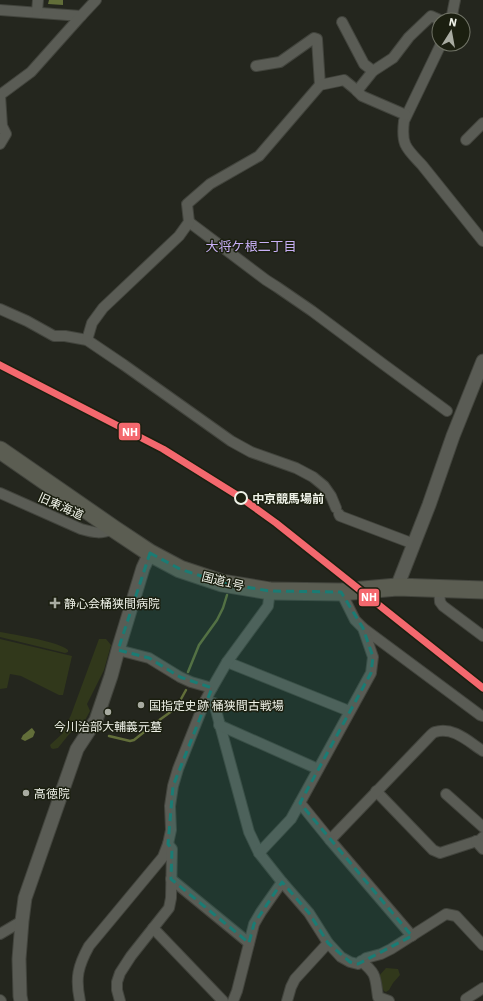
<svg xmlns="http://www.w3.org/2000/svg" width="483" height="1001" viewBox="0 0 483 1001" font-family="'IBM Plex Sans','Noto Sans JP',sans-serif">
<style>
.green{fill:#31381b}
.water{fill:#626e39}
.lines{fill:none;stroke-linecap:round;stroke-linejoin:round}
.stream{stroke:#626e39;stroke-width:2.5}
.minor-casing{stroke:#42443d;stroke-width:12}
.tertiary-casing{stroke:#42443d;stroke-width:15}
.trunk-casing{stroke:#42443d;stroke-width:19}
.minor{stroke:#5a5c55;stroke-width:10}
.tertiary{stroke:#5a5c55;stroke-width:13}
.trunk{stroke:#5b5d52;stroke-width:17}
.rail-1-casing{stroke:#1b1f10;stroke-width:10}
.rail-1{stroke:#f4686e;stroke-width:7}
.marked{fill:#1a7c74;fill-opacity:0.2;stroke:#1a7c74;stroke-width:3;stroke-dasharray:8 5;stroke-linejoin:round}
.stop-dot{fill:#1b1f10;stroke:#eff2e8;stroke-width:2}
.poi-dot{fill:#a8aba1;stroke:#1b1f10;stroke-width:1.5}
.labels{text-anchor:middle;dominant-baseline:central;stroke-width:3;stroke-linejoin:round;paint-order:stroke}
.stop-label{font-size:12px;font-weight:bold;fill:#eff2e8;stroke:#1b1f10;text-anchor:start}
.street-label{font-size:12px;fill:#eff2e8;stroke:#1b1f10}
.poi-label{font-size:12px;fill:#eff2e8;stroke:#1b1f10;text-anchor:start}
.neighbourhood-label{font-size:13px;fill:#c8b0f6;stroke:#1b1f10}
.line-badge{stroke:#1b1f10;stroke-width:1.5}
.badge-label{font-size:11px;text-anchor:middle;font-weight:bold;fill:#fff}
</style>
<rect width="100%" height="100%" fill="#24261e"/>
<!-- green -->
<g class="green">
<path d="M0 632C16 635 57 641 68 650V652L65 653 0 637Z"/>
<path d="M0 639 72 656 63 695H59L21 676 10 674 7 688 0 689Z"/>
<path d="M99 639H106L111 645 104 670 87 704 90 711 82 726 70 733 58 748 53 749 51 748 50 745 62 734 71 715Z"/>
<path d="M386 968 398 969 400 975 393 983 389 990 386 992 384 991 382 988 378 977Z"/>
</g>
<!-- water -->
<g class="water">
<path d="M49 0H63V5L48 4Z"/>
<path d="M32 728 35 732 33 737 25 741 21 739 23 735C26 733 30 729 32 728Z"/>
</g>
<g class="lines">
<!-- stream -->
<g class="stream">
<path d="M188 672 199 645 217 620 223 608 227 595"/>
<path d="M109 736 130 741 134 740 158 721 176 708 186 690"/>
</g>
<!-- minor casing -->
<g class="minor-casing">
<g id="minor">
<path d="M0 10 81 16"/>
<path d="M37 12 38 0"/>
<path d="M451 20 455 0"/>
<path d="M342 22 364 64 373 71"/>
<path d="M441 44 404 121C401 145 406 148 422 165L483 241"/>
<path d="M256 66 280 62 314 38 317 39 320 85"/>
<path d="M357 91 373 71 393 58 409 37 431 16 440 20"/>
<path d="M466 140 483 123"/>
<path d="M0 144 6 134 2 126 0 95 31 72 81 16 96 0"/>
<path d="M189 222 266 280 277 287 312 311 383 364 447 411"/>
<path d="M0 309 27 321 54 336H65L87 340 124 365 231 441 251 452 296 468 313 477 324 486 331 496 336 508"/>
<path d="M87 340 92 323 103 308 179 236 189 222 187 204 210 184 259 156 320 85 344 80 355 89 362 96 406 115"/>
<path d="M0 493 81 529C95 533 100 534 114 529"/>
<path d="M339 514 340 516 414 544"/>
<path d="M439 588 440 602 443 606 483 636"/>
<path d="M341 592 355 620 363 628 480 715 483 716"/>
<path d="M118 650 149 658 180 677 191 682 212 688"/>
<path d="M227 662 349 711"/>
<path d="M205 701 214 703 249 832 259 853 282 882 261 912 254 924 237 991 233 1001"/>
<path d="M219 725 318 769"/>
<path d="M376 791 433 850 440 853 480 840 483 837"/>
<path d="M446 794 483 827"/>
<path d="M300 803 330 840 428 738C430 736 432 733 435 732 453 726 469 742 483 751"/>
<path d="M330 840 412 936"/>
<path d="M476 841 483 849"/>
<path d="M259 853 291 819 371 673 373 657 363 628"/>
<path d="M171 879 249 943"/>
<path d="M282 882 309 913 328 943 341 957 350 962 358 964 366 958 381 954 391 949 446 914 456 916 483 945"/>
<path d="M153 928 223 1001"/>
<path d="M0 934 22 921"/>
<path d="M361 961C377 974 375 977 378 997L389 1001"/>
<path d="M0 1000 1 1001"/>
<path d="M80 1001C75 978 78 966 89 946L163 857 168 844 171 830 170 806 173 786 178 769 205 701 212 688 227 662 268 606 270 591"/>
<path d="M120 1001 117 990V982L120 973 131 956 169 908 171 898 172 849 168 844"/>
<path d="M287 1001 291 987 295 979 328 943"/>
<path d="M467 1001 466 999 483 988"/>
</g>
</g>
<!-- tertiary casing -->
<g class="tertiary-casing">
<g id="tertiary">
<path d="M397 587 429 505 453 436 483 361"/>
<path d="M21 1001 20 996 19 959 22 921 25 898 77 749 96 720 111 676 118 650 143 568 150 553"/>
</g>
</g>
<!-- trunk casing -->
<g class="trunk-casing">
<path id="trunk" d="M0 450 114 529 150 553 180 569 222 583 270 591 341 592 397 587 483 590"/>
</g>
<!-- minor -->
<use href="#minor" class="minor"/>
<!-- tertiary -->
<use href="#tertiary" class="tertiary"/>
<!-- trunk -->
<use href="#trunk" class="trunk"/>
<!-- rail-1 casing -->
<g class="rail-1-casing">
<path id="rail-1" d="M0 365 163 449 240 497 276 523 483 688"/>
</g>
<!-- rail-1 -->
<use href="#rail-1" class="rail-1"/>
</g>
<!-- marked area -->
<path class="marked" d="M150 553 180 569 222 583 270 591 341 592 363 628 373 657 371 673 300 803 412 936 358 964 350 962 328 943 309 913 282 882 254 924 249 943 171 879 172 849 168 844 173 786 212 688 180 677 149 658 118 650Z"/>
<!-- markers -->
<circle class="stop-dot" cx="241" cy="498" r="6"/>
<g class="poi-dot">
<path d="M53 597h4v4h4v4h-4v4h-4v-4h-4v-4h4z"/>
<circle cx="141" cy="705" r="4"/>
<circle cx="108" cy="712" r="4"/>
<circle cx="26" cy="793" r="4"/>
</g>
<g class="labels">
<!-- stop labels -->
<g class="stop-label">
<text x="252" y="498">中京競馬場前</text>
</g>
<!-- street labels -->
<g class="street-label">
<text transform="translate(61 506) rotate(24)">旧東海道</text>
<text transform="translate(223 581) rotate(14)">国道1号</text>
</g>
<!-- poi labels -->
<g class="poi-label">
<text x="64" y="603">静心会桶狭間病院</text>
<text x="149" y="705">国指定史跡 桶狭間古戦場</text>
<text x="108" y="726" text-anchor="middle">今川治部大輔義元墓</text>
<text x="34" y="793">高徳院</text>
</g>
<!-- neighbourhood labels -->
<g class="neighbourhood-label">
<text x="251" y="246">大将ケ根二丁目</text>
</g>
</g>
<g class="line-badge">
<rect x="118" y="422" width="23" height="19" rx="4" fill="#f4686e"/>
<rect x="358" y="588" width="22" height="19" rx="4" fill="#f4686e"/>
</g>
<g class="badge-label">
<text x="130" y="436">NH</text>
<text x="369" y="601">NH</text>
</g>
<!-- north arrow -->
<g transform="translate(451 32) rotate(11)"><circle r="19" fill="#1b1f10" stroke="#707366"/>
<path d="M0-3L7 15L0 10L-7 15Z" fill="#a8aba1"/>
<text y="-6" font-size="11" font-weight="bold" text-anchor="middle" fill="#eff2e8">N</text>
</g>
</svg>
